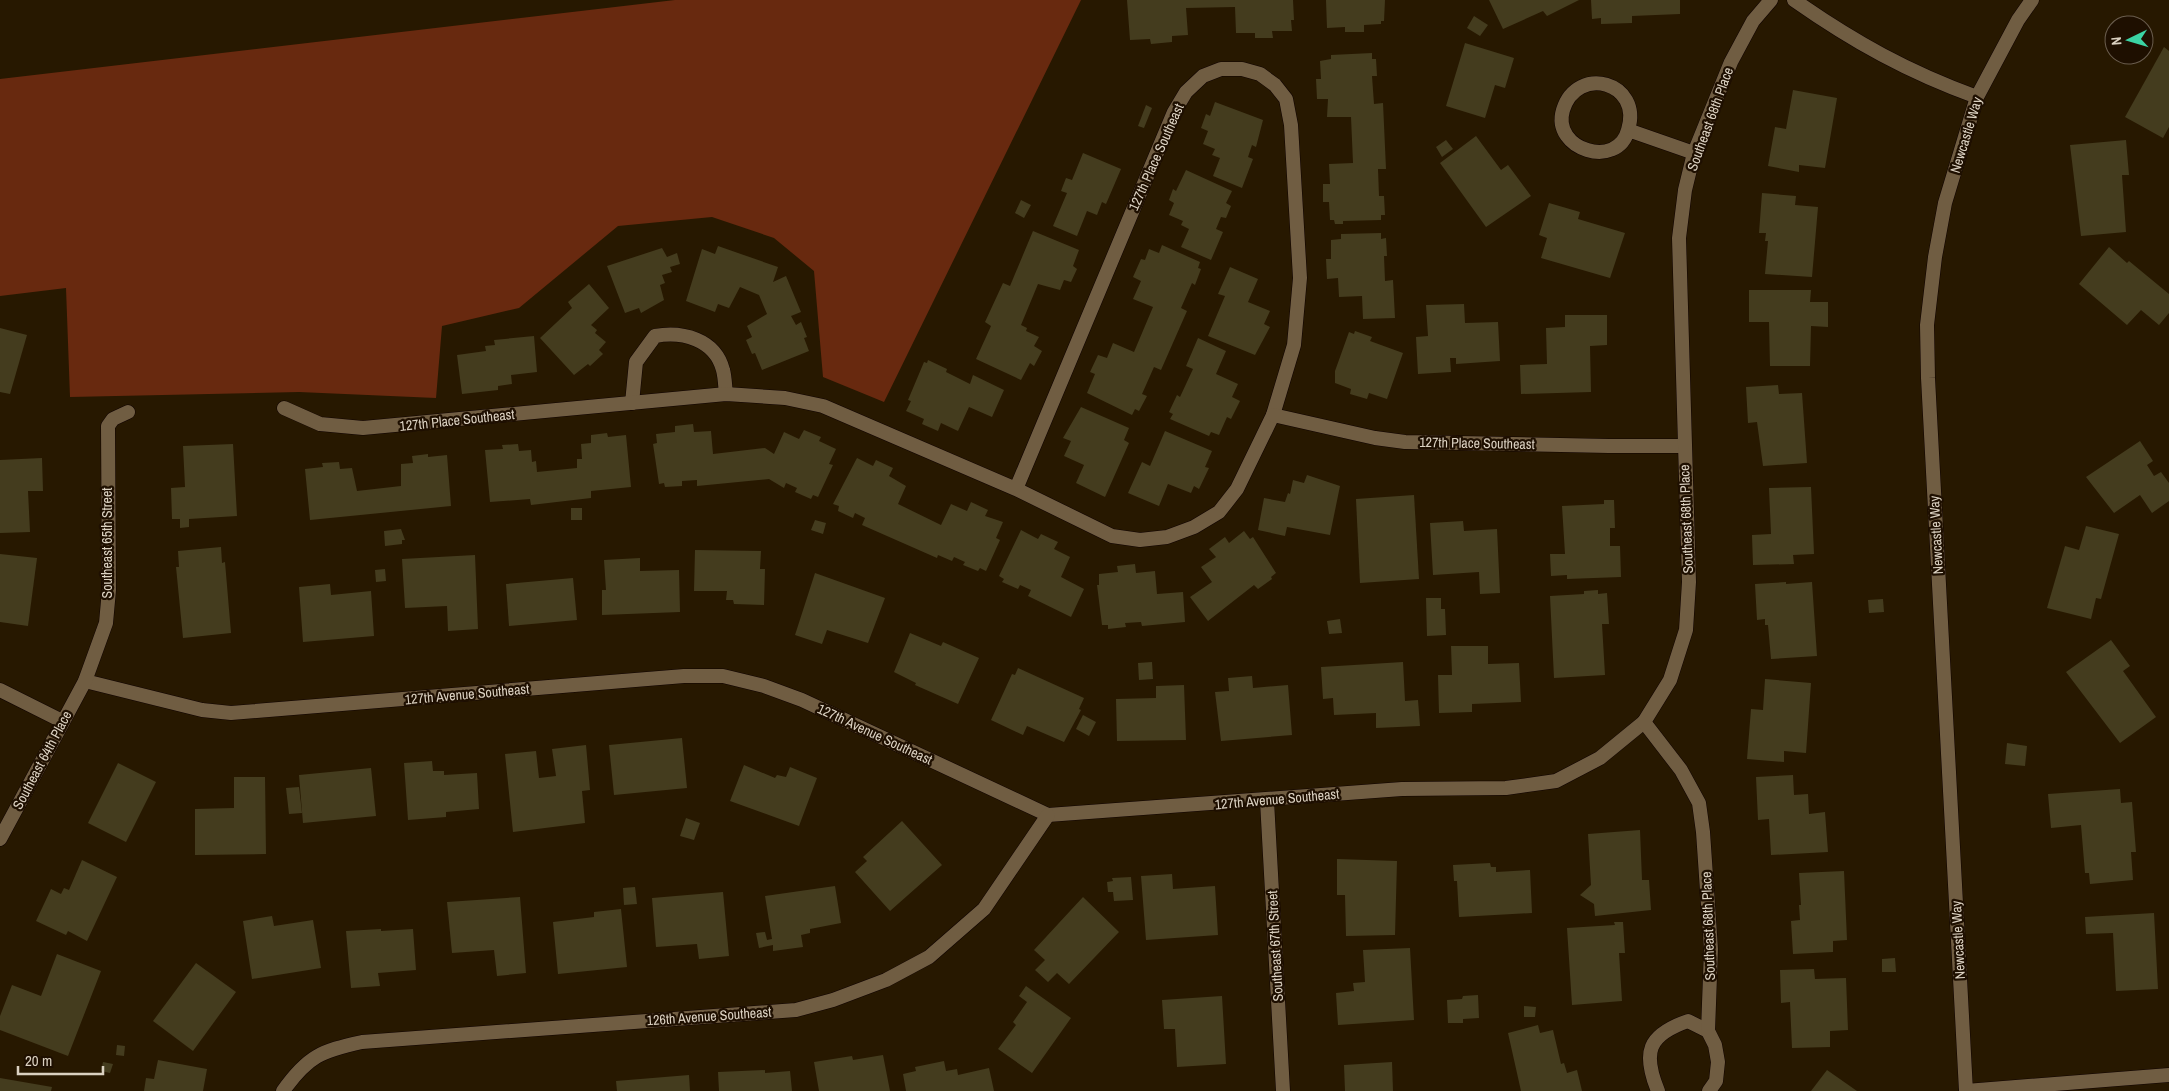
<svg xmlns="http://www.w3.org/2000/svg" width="2169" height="1091" viewBox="0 0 2169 1091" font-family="'Archivo Narrow',sans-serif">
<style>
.green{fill:#68290f}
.building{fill:#443c1e}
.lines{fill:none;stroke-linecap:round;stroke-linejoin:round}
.minor-casing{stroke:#100300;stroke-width:15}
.secondary-casing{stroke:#100300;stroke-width:15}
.minor{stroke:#705d42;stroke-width:14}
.secondary{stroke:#705d42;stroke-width:14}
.labels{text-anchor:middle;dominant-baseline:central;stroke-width:4.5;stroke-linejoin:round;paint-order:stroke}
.street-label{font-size:14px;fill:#dbd1c1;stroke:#1e0f00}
</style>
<rect width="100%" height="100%" fill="#271800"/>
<!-- green -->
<path class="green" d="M675 0H1081L884 402 823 377 814 271 774 238 712 217 618 226 519 308 442 326 436 398 299 392 70 397 66 288 0 296V79Z"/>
<!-- building -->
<g class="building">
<path d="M1127 0H1293L1294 20H1291L1292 31H1272L1273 38H1255V33H1236L1235 7 1186 8 1188 35 1172 36V42L1151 44 1150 39 1130 40Z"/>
<path d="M1326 0H1385L1384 21H1381V24L1364 25V32H1345V27L1327 28Z"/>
<path d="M1489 0H1579L1547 16 1543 11 1503 29Z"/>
<path d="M1591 0H1680V14L1632 16V23L1601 24V18L1592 19Z"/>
<path d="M1474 16 1488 25 1480 36 1467 28Z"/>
<path d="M1465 43 1514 58 1505 88 1495 85 1485 118 1446 106Z"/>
<path d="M2164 47 2169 51V127L2163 138 2125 117Z"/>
<path d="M1372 53V59H1376L1377 76H1372L1374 104 1383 103 1386 169H1378L1379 196H1384L1385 215H1381V220L1343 221V224H1335L1334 220H1330L1329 202H1323V184H1330L1329 164 1353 163 1351 117H1327L1328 99H1317L1316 79H1321L1320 61 1331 59V55Z"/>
<path d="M1793 90 1837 98 1825 168 1799 165V172L1768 166 1775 127 1786 129Z"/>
<path d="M1215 102 1263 120 1256 147 1252 145 1248 157 1253 159 1242 188 1213 176 1220 158 1212 155 1215 149 1203 144 1208 131 1201 128 1206 114 1210 116Z"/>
<path d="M1146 105 1152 108 1144 128 1138 126Z"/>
<path d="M1476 136 1501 170 1508 165 1531 196 1486 227 1440 163Z"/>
<path d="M1446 140 1453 149 1442 157 1436 147Z"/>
<path d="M2126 140 2129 175H2122L2126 232 2081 236 2070 145Z"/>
<path d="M1083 153 1121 169 1106 204 1102 202 1097 215 1087 211 1077 236 1053 226 1067 193 1061 191 1066 178 1072 180Z"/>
<path d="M1186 170 1232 191 1226 203 1231 206 1226 218 1221 217 1216 229 1223 232 1211 260 1181 247 1189 229 1181 225 1183 221 1169 215 1174 203 1169 200 1173 189 1176 191Z"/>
<path d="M1762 193 1796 196 1795 205 1818 207 1812 277 1765 274 1768 241H1765L1766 233H1759Z"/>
<path d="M1021 200 1031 205 1024 218 1015 213Z"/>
<path d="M1549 203 1580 212 1578 219 1625 233 1610 278 1541 258 1547 238 1539 235Z"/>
<path d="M1033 231 1079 250 1073 266 1077 269 1071 282 1064 280 1060 290 1038 284 1021 325 1027 328 1026 331 1039 337 1034 346 1042 351 1034 366 1030 363 1021 380 976 359 991 326 985 322 1003 283 1010 286Z"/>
<path d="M1381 233V239L1386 238 1387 256H1384L1385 281 1393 280 1395 318 1363 319 1362 296 1339 297 1338 278 1327 279 1326 259H1331V240L1341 239V234Z"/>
<path d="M1162 245 1200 262 1198 268 1201 269 1195 285 1192 283 1181 308 1187 311 1161 370 1154 367 1142 394 1147 396 1139 411 1135 409 1132 415 1087 393 1095 374 1090 372 1098 355 1107 358 1113 343 1134 352 1153 307 1133 299 1141 281 1133 277 1141 259 1145 260 1149 249 1159 253Z"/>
<path d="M718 246 778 267 773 282 786 276 801 312 791 316 796 325 801 322 807 337 804 338 809 351 762 370 755 353 752 354 746 340 752 337 747 326 767 314 759 295 740 287 729 308 718 304 715 312 686 301 702 249 715 254Z"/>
<path d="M2109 247 2127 263 2129 261 2169 294V313L2159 325 2141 310 2127 325 2079 284Z"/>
<path d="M662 248 667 257 677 253 680 264 670 267 672 272 662 275 665 283 660 285 664 300 641 313 639 308 625 313 607 266Z"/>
<path d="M1230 267 1258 279 1248 302 1270 311 1264 324 1270 327 1255 355 1208 336 1225 296 1218 294Z"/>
<path d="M589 284 609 308 591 325 597 330 595 333 606 342 599 350 603 354 590 366 588 364 574 375 540 338 572 308 568 302Z"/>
<path d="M1749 290H1811L1810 302H1828V327L1811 326 1810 366H1770L1769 322H1749Z"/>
<path d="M1464 304 1465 323 1498 322 1500 361 1456 364V358H1450L1451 372 1418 374 1416 337 1428 336 1426 305Z"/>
<path d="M1565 315H1607V345L1590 346 1591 392 1521 394 1520 365 1547 364 1546 328 1565 327Z"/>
<path d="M0 328 27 335 10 394 0 392Z"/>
<path d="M1355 331 1372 337 1370 341 1403 353 1387 399 1369 393 1367 399 1350 394 1351 389 1335 383V371L1349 332 1354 334Z"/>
<path d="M534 336 537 372 511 375 512 384 498 386V390L462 394 457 355 486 351 485 346 495 345 494 340Z"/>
<path d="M1198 338 1226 351 1216 374 1238 384 1232 397 1240 401 1231 419 1227 417 1219 435 1211 432 1209 436 1170 419 1173 414 1169 412 1177 395 1180 397 1193 369 1186 366Z"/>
<path d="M928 360 947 369 946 372 970 384 973 375 1004 390 992 417 969 407 958 431 941 423 938 431 922 424 924 419 906 411 911 401 908 400 924 362 927 363Z"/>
<path d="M1778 385 1779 394 1802 393 1807 463 1763 466 1757 422 1748 423 1746 387Z"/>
<path d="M1081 407 1129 428 1124 440 1129 443 1105 497 1076 483 1084 465 1064 456 1071 441 1063 438Z"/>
<path d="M693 424 694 432 711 431 713 454 765 448 774 454 784 432 799 439 804 430 821 437 819 441 836 449 829 464 833 465 818 497 813 495 811 499 795 492 797 488 786 483 784 488 769 479 697 486V480L682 481V486L665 487 664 483 659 484 653 444 657 443 656 434 675 432V426Z"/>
<path d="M1165 431 1212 451 1205 467 1209 468 1199 489 1194 486 1191 493 1168 484 1159 506 1128 493 1142 462 1150 466Z"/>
<path d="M607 433 608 437 626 435 631 487 591 491V498L531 505 530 499 490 502 485 450 503 449 502 445 518 444 519 451 531 450 532 462 536 461 537 472 577 468V459H582L581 444 591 443V435Z"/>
<path d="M2140 441 2153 461 2147 465 2154 476 2161 472 2169 483V501L2152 513 2140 495 2114 513 2086 477Z"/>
<path d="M233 444 237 516 189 519V527L180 528V519H172L171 488 185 487 183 446Z"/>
<path d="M428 454V457L447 455 451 506 310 520 305 469 323 467 322 463 339 462 340 469 352 468 357 491 401 486V464L413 463 412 456Z"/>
<path d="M42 458 43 491H28L30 532 0 533V460Z"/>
<path d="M857 458 873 466 876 460 893 468 889 476 906 486 898 504 941 525 951 504 967 511 971 502 988 510 985 516 1003 522 996 538 1000 540 986 571 980 568 978 571 963 565 965 562 954 557 952 561 938 555 937 558 862 525 865 518 855 513 853 518 838 511 839 506 833 504Z"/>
<path d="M1307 475 1340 486 1330 535 1287 527 1285 536 1258 530 1264 498 1285 502 1288 493 1290 494 1293 480 1304 483Z"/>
<path d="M1811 487 1814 554 1793 555 1794 564 1753 565 1752 535 1771 534 1769 488Z"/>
<path d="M1414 495 1419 579 1360 583 1356 499Z"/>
<path d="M1604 500H1614L1615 528H1610V546H1620L1621 577 1567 579V575L1551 576 1550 554H1565L1562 506 1604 504Z"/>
<rect x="571" y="508" width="11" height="12"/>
<path d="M815 520 826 523 823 534 811 530Z"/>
<path d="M1463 521 1464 531 1497 529 1500 593 1480 594 1479 572 1433 575 1430 523Z"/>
<path d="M2086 526 2119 534 2101 599 2096 598 2091 619 2047 608 2065 546 2079 550Z"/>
<path d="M401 529 405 540H402V544L385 546 384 531Z"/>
<path d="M1021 530 1038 539 1041 534 1058 542 1054 549 1070 557 1061 577 1084 589 1071 617 1028 596 1031 590 1020 585 1018 589 1002 582 1004 579 999 576Z"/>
<path d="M1244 531 1250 539 1253 537 1276 573 1271 577 1272 579 1258 589 1254 585 1208 621 1190 597 1212 582 1201 567 1216 557 1209 549 1225 537 1229 543Z"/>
<path d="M221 547 222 563 225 562 231 633 183 638 176 567H179L178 551Z"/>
<path d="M695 550 761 551 760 569H765L764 605 734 604 733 600H726L727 591H694Z"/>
<path d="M0 554 37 558 28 626 0 622Z"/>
<path d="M475 555 478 629 448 631 447 606 405 608 402 559Z"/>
<path d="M640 558V571L679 570 680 612 602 615V590H606L604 560Z"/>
<path d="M1135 564 1136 573 1155 571 1157 594 1183 592 1185 622 1142 626 1141 622 1125 623 1126 627 1108 629V625H1102L1097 585H1099V574L1118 572 1117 566Z"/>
<path d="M385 569 386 581 376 582 375 570Z"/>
<path d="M815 573 885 598 868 643 827 630 822 644 795 635Z"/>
<path d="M573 578 577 620 509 626 506 584Z"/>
<path d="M1786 582V584L1812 582 1817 656 1771 659 1768 625H1765V619L1757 620 1755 584Z"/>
<path d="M330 584 331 595 371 591 374 636 303 642 299 587Z"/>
<path d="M1598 590V594L1607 593 1609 624H1602L1605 675 1554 678 1550 596 1584 594V591Z"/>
<path d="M1426 598H1441V609H1445L1446 635 1427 636Z"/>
<path d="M1883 599 1884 612 1869 613 1868 600Z"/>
<path d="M1340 619 1342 633 1329 634 1327 621Z"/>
<path d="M910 633 941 646 943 642 979 658 958 704 915 685 916 683 894 672Z"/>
<path d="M2111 640 2130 666 2123 671 2156 717 2120 743 2066 672Z"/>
<path d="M1451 646H1488V664L1519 663 1521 702 1472 704V712L1439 713 1438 675H1452Z"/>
<path d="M1152 662 1153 679 1139 680 1138 663Z"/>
<path d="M1403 662 1405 701 1418 700 1420 726 1376 728V713L1334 715 1333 698 1323 699 1321 667Z"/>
<path d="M1018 668 1084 698 1079 709 1081 710 1064 742 1027 726 1023 735 991 720 1012 674 1015 675Z"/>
<path d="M1252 676 1253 688 1288 685 1292 735 1221 741 1215 692 1229 691 1228 678Z"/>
<path d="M1765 679 1811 683 1806 753 1784 751V762L1747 759 1751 709 1763 710Z"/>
<path d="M1184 685 1186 740 1117 741 1116 699 1156 698V686Z"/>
<path d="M1083 715 1096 722 1089 736 1076 729Z"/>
<path d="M682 738 687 788 614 795 609 745Z"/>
<path d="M2007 743 2027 746 2025 766 2005 764Z"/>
<path d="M586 745 590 790 582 791 585 823 513 832 505 754 536 751 539 778 556 776 552 749Z"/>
<path d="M432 761 433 771H444V775L477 773 479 809 446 812V817L408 820 404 763Z"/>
<path d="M118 763 156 782 126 842 88 823Z"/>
<path d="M744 765 775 778 777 775 786 777 790 767 817 778 799 826 730 801Z"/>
<path d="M371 768 376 816 303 823 299 775Z"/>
<path d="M1793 775 1794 795 1808 794 1809 814 1825 812 1828 852 1771 855 1769 819 1758 820 1756 777Z"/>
<path d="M234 777H265L266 854 195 855V809L234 808Z"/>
<path d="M299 787 302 813 289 814 286 788Z"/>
<path d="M2120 789 2121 803 2132 802 2136 852H2131L2133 880 2090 884 2089 873H2085L2081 825 2051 828 2048 794Z"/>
<path d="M686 818 700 823 694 840 680 836Z"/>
<path d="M902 821 942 865 890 911 855 872 867 861 863 857Z"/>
<path d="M1640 830 1642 880H1649L1651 910 1595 916 1594 904 1580 895 1591 885 1588 834Z"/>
<path d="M1337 859 1397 861 1395 935 1346 936 1345 895H1337Z"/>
<path d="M82 860 117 877 87 941 68 931 66 935 36 921 51 889 61 894 64 888 69 890Z"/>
<path d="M1490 863 1491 867H1496V872L1530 870 1532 913 1459 917 1457 881H1454L1453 865Z"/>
<path d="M1844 871 1847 940 1833 941V952L1793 954 1791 921 1800 920 1799 905H1801L1799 873Z"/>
<path d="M1172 874 1173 889 1215 886 1218 935 1146 940 1141 876Z"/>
<path d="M1131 877 1133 900 1114 901 1113 892H1108L1107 882 1113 881 1112 878Z"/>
<path d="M835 886 841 923 810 929V933L801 935 803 947 773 951V945L759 948 756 933 765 932 767 940 772 939 765 896Z"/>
<path d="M635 887 637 904 624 905 623 888Z"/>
<path d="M723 892 729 956 699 959 697 944 656 947 652 898Z"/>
<path d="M520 897 526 973 497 976 494 950 452 953 447 902Z"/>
<path d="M1083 897 1119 932 1069 984 1057 973 1048 982 1035 970 1045 960 1034 950Z"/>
<path d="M621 909 627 967 558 974 553 922 594 917V912Z"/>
<path d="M2154 913 2158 989 2116 991 2113 933 2086 934 2085 917Z"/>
<path d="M272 916 274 926 313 920 321 968 252 979 243 921Z"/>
<path d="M1614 922H1623L1625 953H1619L1622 1001 1572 1005 1567 928 1615 925Z"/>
<path d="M381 929V931L413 929 416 970 378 973 380 986 351 988 346 931Z"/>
<path d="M1410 948 1414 1020 1338 1025 1336 993 1354 991 1353 983 1365 982 1363 950Z"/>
<path d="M57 954 101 971 68 1056 0 1030V1016L12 985 41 996Z"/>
<path d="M1895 958 1896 972H1882V959Z"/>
<path d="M196 963 236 992 193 1051 153 1021Z"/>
<path d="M1814 969 1815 979 1846 978 1848 1030 1830 1031V1047L1792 1048 1790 1002 1781 1003 1780 970Z"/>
<path d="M1026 986 1071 1018 1032 1073 998 1049 1016 1025 1013 1022 1027 1002 1019 996Z"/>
<path d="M1478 995 1479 1018 1463 1019V1023H1448L1447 1000 1462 999 1463 996Z"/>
<path d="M1222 996 1226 1064 1177 1067 1175 1029H1164L1162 1000Z"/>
<path d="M1524 1006 1536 1007 1535 1017H1524Z"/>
<path d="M1538 1025 1540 1033 1553 1030 1561 1064 1564 1063 1567 1073 1577 1070 1582 1091H1521L1508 1033Z"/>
<path d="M117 1045 125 1046 124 1056 116 1055Z"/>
<path d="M883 1055 890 1091H819L814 1062 852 1056 853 1060Z"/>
<path d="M158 1060 207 1069 203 1091H144L146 1078 154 1079Z"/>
<path d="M944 1061 946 1071 957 1069 958 1075 989 1068 994 1091H906L903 1074 916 1071 915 1067Z"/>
<path d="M103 1062 113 1064 110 1073 101 1071Z"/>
<path d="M1392 1062 1393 1091H1345L1344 1065Z"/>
<path d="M765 1070V1073L790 1071 792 1091H719L718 1072Z"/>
<path d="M1827 1070 1857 1091H1811Z"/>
<path d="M689 1075 690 1091H617L616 1081Z"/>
<path d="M0 1078 52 1087 51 1091H0Z"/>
</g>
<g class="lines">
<!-- minor casing -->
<g class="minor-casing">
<g id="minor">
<path d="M1794 0C1854 42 1908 72 1977 97"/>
<path d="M1628 130C1618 170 1551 150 1563 110 1577 64 1643 82 1628 130L1694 153"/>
<path d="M632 403 636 362 655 336C682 331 715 339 723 370 725 377 725 386 726 394"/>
<path d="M284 408 320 424 363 428 726 394 785 398 823 406 1016 489 1112 536 1140 540 1167 537 1194 527 1219 512 1237 489 1273 415 1294 345 1300 278 1291 125 1286 99 1275 85 1260 74 1242 69H1221L1203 76 1186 92 1174 112 1016 489"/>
<path d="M1273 415 1375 438 1405 442 1609 446H1684"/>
<path d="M85 681 202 710 231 713 684 676H723L764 686 802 700 1048 815 1402 789 1506 788 1556 781 1600 758 1644 722"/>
<path d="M0 690 62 721"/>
<path d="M1267 801 1283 1091"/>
<path d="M0 839 85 681 106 623 109 590 108 426 113 419 128 412"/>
<path d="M283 1091C308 1056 321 1051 362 1042L796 1010 833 1000 886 980 929 957 984 909 1048 815"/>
<path d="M1658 1091C1642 1052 1648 1035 1688 1021L1708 1031"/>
<path d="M1709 1091 1716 1081 1718 1062 1715 1045 1708 1031 1711 949 1703 832 1699 803 1681 770 1644 722 1670 680 1686 630 1689 582 1679 238 1685 190 1694 153 1731 62 1753 21 1771 0"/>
<path d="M1966 1091 2169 1075"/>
</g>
</g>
<!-- secondary casing -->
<g class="secondary-casing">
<path id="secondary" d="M1966 1091 1928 378 1927 325 1935 257 1945 203 1977 97 2018 20 2032 0"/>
</g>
<!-- minor -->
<use href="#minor" class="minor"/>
<!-- secondary -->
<use href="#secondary" class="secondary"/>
</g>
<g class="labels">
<!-- street labels -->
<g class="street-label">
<text transform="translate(1710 119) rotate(-70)">Southeast 68th Place</text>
<text transform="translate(1966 135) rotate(-73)">Newcastle Way</text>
<text transform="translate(1156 157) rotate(-66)">127th Place Southeast</text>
<text transform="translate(457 420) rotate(-6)">127th Place Southeast</text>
<text transform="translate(1477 443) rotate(1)">127th Place Southeast</text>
<text transform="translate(1686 519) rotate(-92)">Southeast 68th Place</text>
<text transform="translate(1936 535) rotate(-93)">Newcastle Way</text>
<text transform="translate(107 543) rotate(-90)">Southeast 65th Street</text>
<text transform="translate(467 694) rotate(-5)">127th Avenue Southeast</text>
<text transform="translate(875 734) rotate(25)">127th Avenue Southeast</text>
<text transform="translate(42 760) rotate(-62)">Southeast 64th Place</text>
<text transform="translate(1277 799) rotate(-5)">127th Avenue Southeast</text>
<text transform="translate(1708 926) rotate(-92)">Southeast 68th Place</text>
<text transform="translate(1958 940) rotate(-93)">Newcastle Way</text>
<text transform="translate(1275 946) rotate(-93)">Southeast 67th Street</text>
<text transform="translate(709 1016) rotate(-4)">126th Avenue Southeast</text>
</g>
</g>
<!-- north arrow -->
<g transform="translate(2129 40) rotate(265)"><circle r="24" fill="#1e0f00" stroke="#6a5d4d"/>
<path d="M0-4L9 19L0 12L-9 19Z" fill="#3bd4a4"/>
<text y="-8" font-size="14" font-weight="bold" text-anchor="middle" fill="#dbd1c1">N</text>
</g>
<!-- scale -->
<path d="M18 1066v8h85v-8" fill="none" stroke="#dbd1c1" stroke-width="2.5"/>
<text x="25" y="1066" font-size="15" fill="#dbd1c1" stroke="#1e0f00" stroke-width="4" paint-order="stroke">20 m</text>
</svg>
